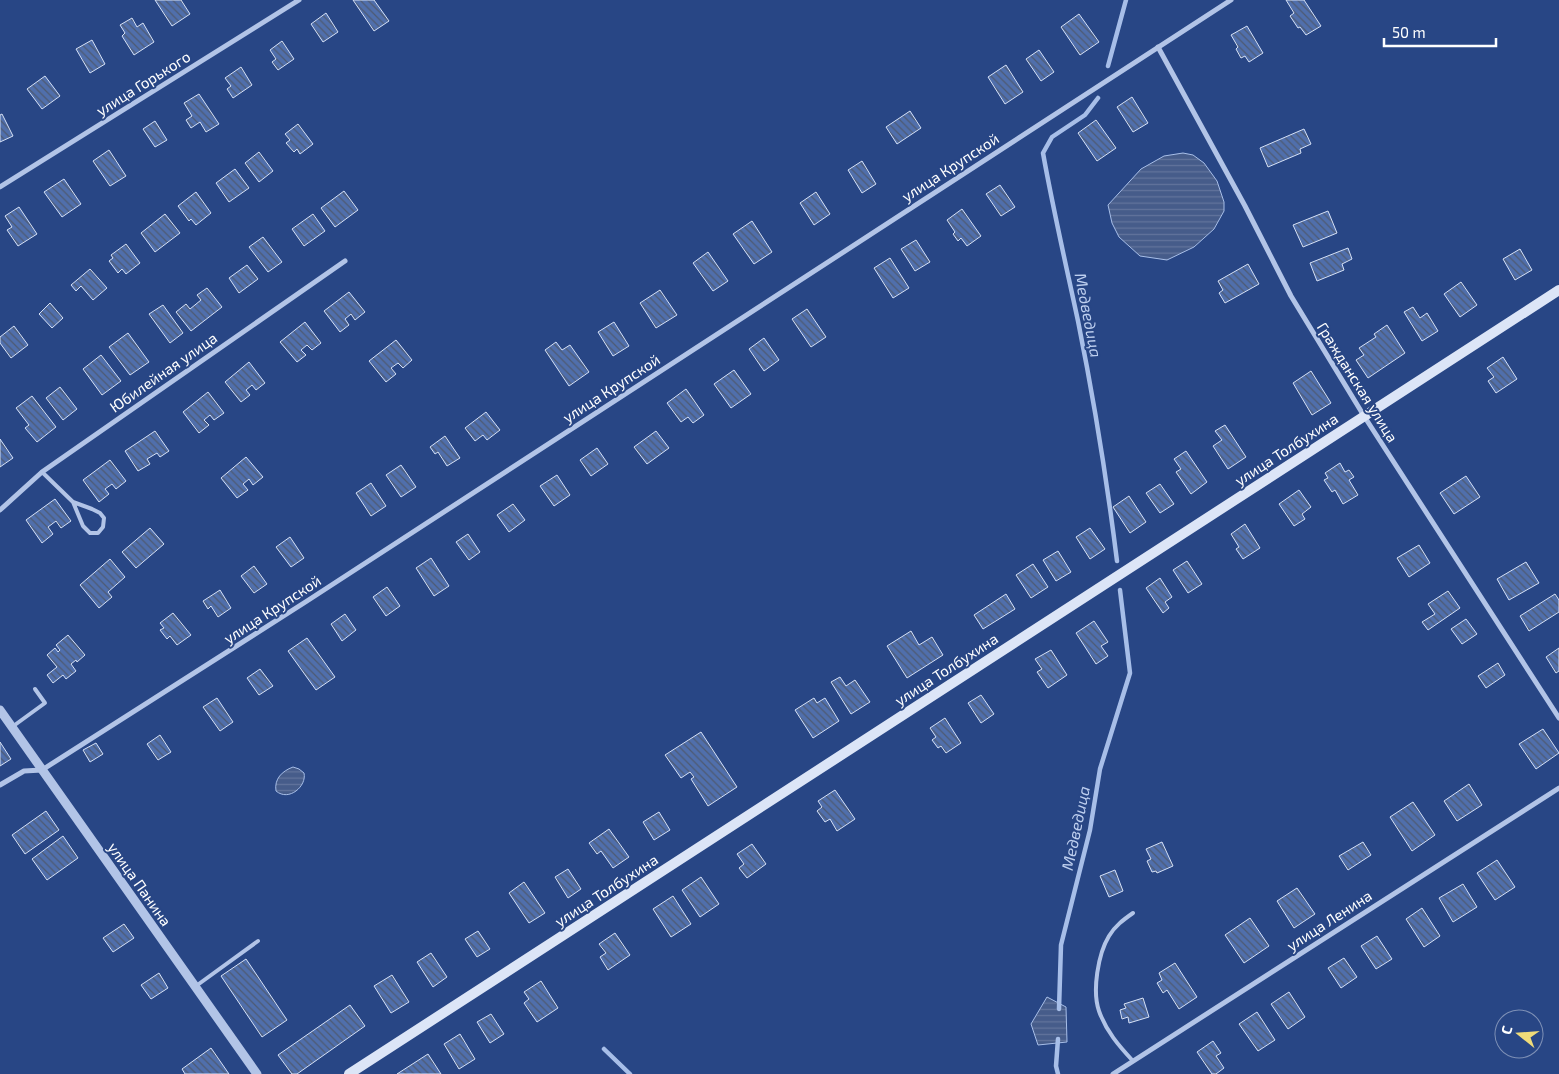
<svg xmlns="http://www.w3.org/2000/svg" width="1559" height="1074" viewBox="0 0 1559 1074" font-family="'Exo 2',sans-serif">
<style>
.water{fill:url(#water-rules);stroke:#a7bee8}
.lines{fill:none;stroke-linecap:round;stroke-linejoin:round}
.stream{stroke:#a7bee8;stroke-width:4.5}
.building{fill:url(#building-back-hatch);stroke:#d6e1f6}
.service{stroke:#b2c4e7;stroke-width:4}
.minor{stroke:#b2c4e7;stroke-width:5}
.tertiary{stroke:#b2c4e7;stroke-width:9}
.secondary{stroke:#dce5f7;stroke-width:10}
.labels{text-anchor:middle;dominant-baseline:central;stroke-width:4;stroke-linejoin:round;paint-order:stroke}
.street-label{font-size:15px;fill:#fff;stroke:#284685}
.water-label{font-size:16px;font-style:italic;fill:#becfef;stroke:#284685}
</style>
<defs>
<pattern id="water-rules" width="6" height="5" patternUnits="userSpaceOnUse" patternTransform="scale(1.25)"><rect width="6" height="5" fill="#465c8a"/><path d="M0 2.5h6" fill="none" stroke="#62749c"/></pattern>
<pattern id="building-back-hatch" width="6" height="6" patternUnits="userSpaceOnUse" patternTransform="scale(1.25)"><rect width="6" height="6" fill="#506fac"/><path d="M-1 5l2 2M0 0l6 6M5-1l2 2" fill="none" stroke="#4e5a72"/></pattern>
</defs>
<rect width="100%" height="100%" fill="#284685"/>
<!-- water -->
<g class="water">
<path d="M1183 153 1193 155 1204 163 1217 181 1224 202V211L1214 229 1194 247 1167 260 1140 256 1119 237 1112 223 1108 205 1141 169 1164 156Z"/>
<path d="M293 767 299 769 304 773C307 786 289 802 276 791 274 779 282 771 293 767Z"/>
<path d="M1047 997 1066 1007 1067 1042 1038 1045 1031 1024Z"/>
</g>
<g class="lines">
<!-- stream -->
<g class="stream">
<path d="M1108 66 1126 0"/>
<path d="M1098 98 1085 115 1052 137 1043 153C1053 209 1066 265 1078 321 1094 400 1107 481 1117 561"/>
<path d="M1059 1009 1061 945 1090 830 1100 769 1130 673 1120 590"/>
<path d="M1058 1039 1056 1066 1058 1074"/>
<path d="M604 1049 630 1074"/>
</g>
</g>
<!-- building -->
<g class="building">
<path d="M155 0H181L190 14 172 26Z"/>
<path d="M353 0H374L389 21 374 31Z"/>
<path d="M1286 0H1304L1321 26 1306 35 1300 27 1298 28 1290 16 1294 13Z"/>
<path d="M326 13 338 32 323 42 311 24Z"/>
<path d="M1079 14 1099 42 1080 55 1061 27Z"/>
<path d="M132 18 137 27 143 23 154 42 134 55 122 36 125 33 120 25Z"/>
<path d="M1247 26 1263 53 1249 62 1245 56 1241 58 1236 49 1238 47 1231 35Z"/>
<path d="M92 40 105 64 90 73 76 49Z"/>
<path d="M282 41 294 59 278 70 272 62 276 59 270 50Z"/>
<path d="M1039 50 1054 72 1041 81 1026 59Z"/>
<path d="M1006 65 1023 92 1005 104 988 77Z"/>
<path d="M241 67 252 85 233 98 227 89 231 86 225 78Z"/>
<path d="M45 76 60 96 42 109 27 89Z"/>
<path d="M199 94 219 124 206 132 200 122 191 128 186 120 192 116 184 103Z"/>
<path d="M1132 97 1148 123 1133 132 1117 107Z"/>
<path d="M910 111 921 128 897 144 886 127Z"/>
<path d="M2 114 13 136 0 142V115Z"/>
<path d="M1096 120 1116 148 1097 161 1078 133Z"/>
<path d="M155 121 167 140 155 147 143 129Z"/>
<path d="M298 124 313 144 300 154 297 149 294 152 286 143 290 140 285 134Z"/>
<path d="M1304 129 1311 144 1300 149 1301 153 1268 167 1260 148Z"/>
<path d="M109 150 126 176 110 186 93 161Z"/>
<path d="M259 152 273 171 259 182 245 163Z"/>
<path d="M862 161 876 184 862 193 848 170Z"/>
<path d="M235 169 249 188 229 202 216 183Z"/>
<path d="M64 179 81 204 62 217 44 192Z"/>
<path d="M1000 185 1015 207 1001 216 986 194Z"/>
<path d="M344 191 358 210 335 227 321 208Z"/>
<path d="M196 192 211 213 196 225 191 219 189 221 178 206Z"/>
<path d="M816 192 830 214 814 225 800 203Z"/>
<path d="M19 207 37 234 18 246 7 230 12 227 5 216Z"/>
<path d="M962 209 981 236 967 246 961 238 958 241 953 234 955 232 947 220Z"/>
<path d="M1328 211 1337 233 1303 247 1293 225Z"/>
<path d="M165 214 180 233 155 252 141 233Z"/>
<path d="M313 214 325 231 304 246 292 229Z"/>
<path d="M752 221 772 252 754 264 733 234Z"/>
<path d="M263 237 282 262 268 272 249 247Z"/>
<path d="M916 240 930 262 915 271 901 249Z"/>
<path d="M126 244 140 263 126 274 122 269 118 273 109 261 113 258 111 255Z"/>
<path d="M1348 248 1352 259 1342 264 1344 270 1317 281 1310 263Z"/>
<path d="M1520 249 1532 270 1515 280 1503 259Z"/>
<path d="M708 252 728 281 713 291 693 263Z"/>
<path d="M890 258 909 288 893 298 874 268Z"/>
<path d="M1248 264 1259 284 1225 303 1219 293 1223 290 1218 281Z"/>
<path d="M247 265 258 279 239 293 229 278Z"/>
<path d="M90 269 107 288 93 300 81 286 76 291 71 285Z"/>
<path d="M1461 282 1477 305 1460 317 1444 294Z"/>
<path d="M207 288 222 307 191 331 176 312 186 304 190 309 201 300 197 295Z"/>
<path d="M660 290 677 315 656 328 640 303Z"/>
<path d="M349 292 365 312 355 320 351 314 345 319 349 325 340 332 324 311Z"/>
<path d="M50 303 63 318 52 328 39 314Z"/>
<path d="M163 305 183 333 170 343 149 314Z"/>
<path d="M1413 307 1420 318 1427 313 1438 331 1422 341 1404 312Z"/>
<path d="M807 309 826 337 811 347 792 319Z"/>
<path d="M305 322 321 343 312 350 307 345 301 350 306 355 297 362 280 342Z"/>
<path d="M614 322 629 346 613 356 598 332Z"/>
<path d="M1387 325 1405 353 1368 378 1356 360 1364 355 1359 348 1376 337 1374 334Z"/>
<path d="M14 326 28 345 11 358 0 343V337Z"/>
<path d="M128 333 149 362 130 375 109 347Z"/>
<path d="M764 338 779 360 764 371 749 349Z"/>
<path d="M396 340 412 360 403 368 398 363 391 368 396 374 386 382 369 361Z"/>
<path d="M556 342 562 350 570 345 589 372 569 386 545 350Z"/>
<path d="M101 355 121 381 102 395 83 369Z"/>
<path d="M1503 357 1517 379 1496 393 1488 381 1494 377 1487 368Z"/>
<path d="M249 362 265 383 256 390 252 385 246 390 250 395 241 402 225 382Z"/>
<path d="M734 370 751 394 731 408 714 384Z"/>
<path d="M1311 371 1331 403 1312 415 1293 383Z"/>
<path d="M60 387 77 409 63 420 46 398Z"/>
<path d="M686 389 704 415 693 423 688 417 681 422 667 403Z"/>
<path d="M208 392 224 413 214 420 210 415 204 420 209 425 199 433 183 412Z"/>
<path d="M32 396 56 427 37 442 25 428 29 425 16 408Z"/>
<path d="M486 412 500 430 487 440 483 435 475 441 465 428Z"/>
<path d="M1225 425 1246 457 1228 469 1213 446 1222 440 1215 431Z"/>
<path d="M155 431 169 451 160 457 157 453 147 459 150 464 138 471 125 451Z"/>
<path d="M656 431 669 448 647 464 634 447Z"/>
<path d="M445 436 460 458 447 466 438 452 435 454 430 447Z"/>
<path d="M0 439 13 458 0 467Z"/>
<path d="M597 448 608 464 591 476 580 460Z"/>
<path d="M1186 451 1207 482 1191 494 1176 472 1181 469 1174 459Z"/>
<path d="M246 457 263 477 253 485 249 479 243 484 248 490 237 498 221 478Z"/>
<path d="M110 460 126 481 116 489 112 484 105 489 109 494 99 502 83 480Z"/>
<path d="M1340 463 1345 472 1349 470 1354 477 1349 480 1358 495 1343 504 1335 490 1332 492 1324 480 1328 478 1325 473Z"/>
<path d="M401 465 416 487 401 497 386 475Z"/>
<path d="M557 475 570 495 554 506 540 486Z"/>
<path d="M1466 476 1480 497 1454 514 1440 493Z"/>
<path d="M371 483 386 506 371 516 356 493Z"/>
<path d="M1160 484 1174 504 1160 513 1146 493Z"/>
<path d="M1299 490 1311 507 1302 514 1305 519 1294 526 1279 504Z"/>
<path d="M1129 496 1146 522 1130 533 1113 507Z"/>
<path d="M55 499 71 521 61 528 56 521 48 527 53 534 42 543 26 520Z"/>
<path d="M513 504 525 520 509 532 497 515Z"/>
<path d="M1245 524 1260 548 1243 559 1236 549 1239 547 1231 534Z"/>
<path d="M150 528 164 544 136 568 122 552Z"/>
<path d="M1090 528 1105 549 1090 559 1076 537Z"/>
<path d="M468 534 480 552 469 560 456 542Z"/>
<path d="M290 537 304 558 291 567 276 547Z"/>
<path d="M1419 545 1430 563 1409 577 1397 558Z"/>
<path d="M1058 551 1071 572 1056 581 1043 560Z"/>
<path d="M431 558 449 586 434 596 416 568Z"/>
<path d="M110 559 125 577 108 592 112 597 99 608 80 585Z"/>
<path d="M1187 561 1202 584 1188 593 1173 570Z"/>
<path d="M1526 562 1539 583 1509 600 1497 579Z"/>
<path d="M1033 564 1048 587 1031 598 1016 575Z"/>
<path d="M254 566 267 584 254 593 241 576Z"/>
<path d="M1160 578 1172 597 1165 602 1169 608 1163 613 1146 588Z"/>
<path d="M387 587 400 606 386 616 373 597Z"/>
<path d="M220 590 231 608 218 617 211 606 208 609 203 601Z"/>
<path d="M1448 591 1460 608 1428 630 1422 622 1435 614 1428 604Z"/>
<path d="M1006 594 1015 609 983 629 974 615Z"/>
<path d="M1555 594 1559 600V612L1529 631 1520 616Z"/>
<path d="M173 613 191 635 177 645 170 636 167 639 160 630 164 628 160 623Z"/>
<path d="M345 614 356 630 342 641 331 624Z"/>
<path d="M1466 619 1477 634 1462 644 1451 629Z"/>
<path d="M1094 621 1108 642 1101 646 1108 656 1096 664 1076 633Z"/>
<path d="M911 631 919 645 932 637 943 655 907 678 887 646Z"/>
<path d="M68 635 85 655 77 662 76 660 71 664 76 671 66 679 63 675 53 683 47 675 57 667 47 655 55 648 58 652 60 650 56 645Z"/>
<path d="M307 638 335 677 316 690 288 651Z"/>
<path d="M1559 648V671L1556 673 1546 657Z"/>
<path d="M1051 650 1067 675 1048 688 1037 672 1042 669 1035 659Z"/>
<path d="M1498 663 1505 675 1486 688 1478 676Z"/>
<path d="M260 669 273 686 259 695 247 678Z"/>
<path d="M840 677 846 686 855 680 870 702 851 714 831 682Z"/>
<path d="M981 695 994 714 981 723 968 703Z"/>
<path d="M217 698 233 722 220 731 203 707Z"/>
<path d="M814 698 817 703 825 698 839 721 813 738 795 710Z"/>
<path d="M945 718 961 743 946 753 941 746 938 748 932 740 936 737 930 728Z"/>
<path d="M1543 729 1559 753 1536 769 1519 744Z"/>
<path d="M701 732 737 787 708 806 691 779 694 777 690 772 681 778 665 755Z"/>
<path d="M160 735 171 752 158 760 147 744Z"/>
<path d="M0 742 11 759 0 766Z"/>
<path d="M96 743 103 754 90 762 83 750Z"/>
<path d="M1469 784 1482 805 1457 821 1444 801Z"/>
<path d="M835 790 855 819 837 831 830 819 825 822 817 811 822 807 818 801Z"/>
<path d="M1413 802 1435 835 1412 851 1390 817Z"/>
<path d="M46 811 59 830 25 854 12 835Z"/>
<path d="M659 812 670 830 654 840 643 822Z"/>
<path d="M609 829 629 857 613 868 601 851 597 854 589 843Z"/>
<path d="M63 836 78 858 47 880 32 859Z"/>
<path d="M1162 842 1173 866 1157 873 1156 871 1152 872 1147 861 1151 859 1146 849Z"/>
<path d="M1363 842 1371 855 1348 870 1339 856Z"/>
<path d="M752 844 766 864 747 878 739 868 744 864 737 854Z"/>
<path d="M1497 860 1515 887 1495 900 1477 873Z"/>
<path d="M568 869 581 889 568 898 555 877Z"/>
<path d="M1115 870 1123 891 1109 897 1100 876Z"/>
<path d="M701 877 719 904 700 917 682 890Z"/>
<path d="M524 882 545 913 529 923 509 893Z"/>
<path d="M1463 884 1477 907 1453 922 1439 898Z"/>
<path d="M1297 888 1315 914 1294 928 1277 901Z"/>
<path d="M673 896 691 924 671 937 653 909Z"/>
<path d="M1422 908 1440 936 1424 947 1406 919Z"/>
<path d="M1250 918 1269 946 1244 963 1225 935Z"/>
<path d="M124 924 134 938 113 952 103 938Z"/>
<path d="M478 931 490 949 477 957 465 939Z"/>
<path d="M615 933 630 955 608 970 600 957 606 953 599 944Z"/>
<path d="M1377 936 1392 959 1376 969 1361 946Z"/>
<path d="M431 953 447 977 433 987 417 962Z"/>
<path d="M1344 958 1357 977 1341 988 1328 968Z"/>
<path d="M246 959 287 1020 262 1037 221 976Z"/>
<path d="M1175 963 1197 997 1179 1009 1167 990 1163 993 1157 983 1162 980 1159 973Z"/>
<path d="M159 973 168 988 151 999 141 985Z"/>
<path d="M392 975 409 1002 391 1013 374 986Z"/>
<path d="M541 981 558 1008 537 1022 524 1003 529 999 524 992Z"/>
<path d="M1289 992 1305 1017 1288 1029 1271 1004Z"/>
<path d="M1143 998 1149 1017 1129 1023 1128 1017 1122 1019 1120 1010 1126 1008 1124 1004Z"/>
<path d="M350 1005 365 1026 297 1074H292L278 1055Z"/>
<path d="M1257 1012 1275 1040 1258 1051 1239 1024Z"/>
<path d="M491 1014 504 1034 490 1043 477 1022Z"/>
<path d="M460 1034 475 1059 459 1069 444 1044Z"/>
<path d="M1213 1041 1221 1053 1216 1056 1224 1068 1216 1074H1212L1197 1052Z"/>
<path d="M211 1048 229 1074H185L182 1069Z"/>
<path d="M428 1054 441 1074H397Z"/>
</g>
<g class="lines">
<!-- service -->
<g class="service">
<path d="M42 472 73 502 83 526 90 533H98L103 527 104 518 100 513 92 509 73 502"/>
<path d="M12 727 45 703 35 689"/>
<path d="M196 986 258 941"/>
<path d="M1133 1061C1119 1046 1106 1031 1099 1011 1092 991 1098 954 1109 936 1115 926 1123 920 1133 913"/>
</g>
<!-- minor -->
<g class="minor">
<path d="M1158 47 1245 206 1291 296 1364 416 1559 718"/>
<path d="M0 187 299 0"/>
<path d="M0 510 42 472 345 261"/>
<path d="M0 785 24 771 42 770 307 601 1231 0"/>
<path d="M1113 1074 1559 788"/>
</g>
<!-- tertiary -->
<path class="tertiary" d="M0 710 257 1074"/>
<!-- secondary -->
<path class="secondary" d="M349 1074 1559 290"/>
</g>
<g class="labels">
<!-- street labels -->
<g class="street-label">
<text transform="translate(143 83) rotate(-32)">улица Горького</text>
<text transform="translate(950 167) rotate(-33)">улица Крупской</text>
<text transform="translate(163 372) rotate(-35)">Юбилейная улица</text>
<text transform="translate(1358 382) rotate(58)">Гражданская улица</text>
<text transform="translate(611 388) rotate(-33)">улица Крупской</text>
<text transform="translate(1286 449) rotate(-33)">улица Толбухина</text>
<text transform="translate(272 609) rotate(-33)">улица Крупской</text>
<text transform="translate(946 669) rotate(-33)">улица Толбухина</text>
<text transform="translate(140 884) rotate(55)">улица Панина</text>
<text transform="translate(606 890) rotate(-33)">улица Толбухина</text>
<text transform="translate(1329 920) rotate(-33)">улица Ленина</text>
</g>
<!-- water labels -->
<g class="water-label">
<text transform="translate(1089 315) rotate(79)">Медведица</text>
<text transform="translate(1075 828) rotate(-78)">Медведица</text>
</g>
</g>
<!-- north arrow -->
<g transform="translate(1519 1034) rotate(287)"><circle r="24" fill="#284685" stroke="#7e90b6"/>
<path d="M0-4L9 19L0 12L-9 19Z" fill="#efdb79"/>
<text y="-8" font-size="14" font-weight="bold" text-anchor="middle" fill="#ffffff">С</text>
</g>
<!-- scale -->
<path d="M1384 38v8h112v-8" fill="none" stroke="#ffffff" stroke-width="2.5"/>
<text x="1392" y="38" font-size="15" fill="#ffffff" stroke="#284685" stroke-width="4" paint-order="stroke">50 m</text>
</svg>
